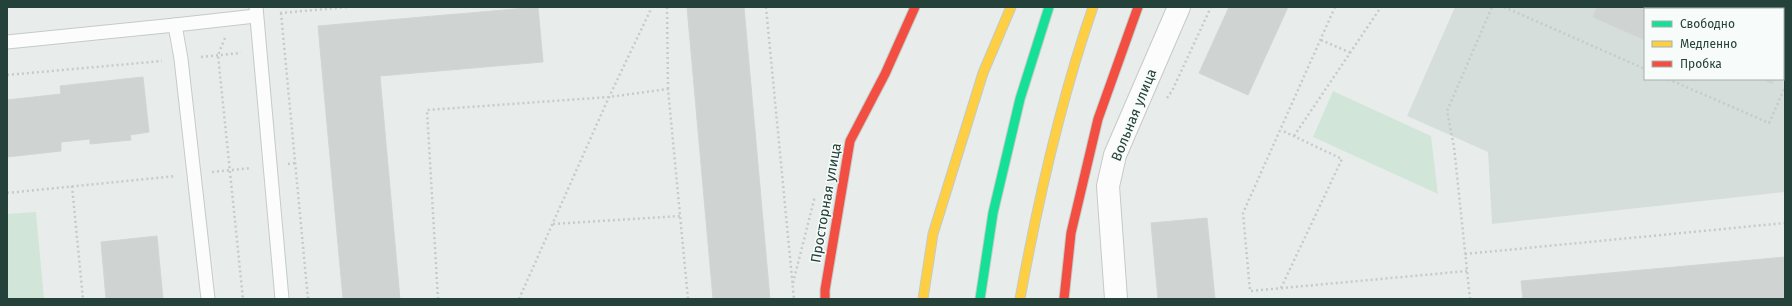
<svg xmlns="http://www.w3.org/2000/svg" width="1792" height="306" viewBox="0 0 1792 306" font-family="'Fira Sans',sans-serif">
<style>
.built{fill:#d6dedb;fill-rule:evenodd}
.green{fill:#d1e6d8}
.building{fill:#cfd4d2;stroke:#d1d6d4}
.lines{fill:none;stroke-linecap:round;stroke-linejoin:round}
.lane-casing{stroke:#c5cac8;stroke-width:15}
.street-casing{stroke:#c5cac8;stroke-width:24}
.fast-casing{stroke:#c3cbc8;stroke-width:11}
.slow-casing{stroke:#c3cbc8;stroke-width:11}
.jam-casing{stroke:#c3cbc8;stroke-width:11}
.path{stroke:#c3ccca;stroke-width:2.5;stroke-dasharray:2 3;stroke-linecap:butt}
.lane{stroke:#fcfcfc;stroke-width:13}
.street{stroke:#fcfcfc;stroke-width:22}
.fast{stroke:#16e098;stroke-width:9}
.slow{stroke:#ffcf43;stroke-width:9}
.jam{stroke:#f24e42;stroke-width:9}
.labels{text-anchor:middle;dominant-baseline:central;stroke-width:3;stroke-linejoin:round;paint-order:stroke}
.street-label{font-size:14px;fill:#24423a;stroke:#f7fbf9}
</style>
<rect width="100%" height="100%" fill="#e8edeb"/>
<!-- built -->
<path class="built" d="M1455 7H1785V192L1492 224 1488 152 1407 116ZM1645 9H1783V79H1645Z"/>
<!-- green -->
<g class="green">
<path d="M1333 91 1431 136 1438 194 1313 137Z"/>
<path d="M36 212 44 299H7V214Z"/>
</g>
<!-- building -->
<g class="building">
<path d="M538 7 543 62 380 76 400 299H343L318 26Z"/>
<path d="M687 7H744L770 299H713Z"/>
<path d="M1229 7H1288L1248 95 1199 73Z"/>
<path d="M1597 7H1782L1785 8V15L1783 20V9H1645V40L1593 17Z"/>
<path d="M1783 44 1785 45 1783 59Z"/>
<path d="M143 77 149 132 130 135 131 140 90 144V139L61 142V151L7 157V100L61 94 60 86Z"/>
<path d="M1762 79H1774L1772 84Z"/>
<path d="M1207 218 1215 299H1158L1151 223Z"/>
<path d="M157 236 163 299H106L101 242Z"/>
<path d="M1785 257V299H1523L1521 281Z"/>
</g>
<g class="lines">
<!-- lane casing -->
<g class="lane-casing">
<g id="lane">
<path d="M256 7 282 299"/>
<path d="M175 25 256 16"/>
<path d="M7 42 175 25 181 59 208 299"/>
</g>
</g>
<!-- street casing -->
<g class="street-casing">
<path id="street" d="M1116 299 1108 186 1115 155 1179 7"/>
</g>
<!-- fast casing -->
<g class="fast-casing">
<path id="fast" d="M980 299 993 213 1020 99 1049 7"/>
</g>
<!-- slow casing -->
<g class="slow-casing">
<g id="slow">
<path d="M923 299 933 234 983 73 1011 7"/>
<path d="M1020 299C1038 200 1060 102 1093 7"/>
</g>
</g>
<!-- jam casing -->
<g class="jam-casing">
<g id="jam">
<path d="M825 299V290L850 141 885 74 915 7"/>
<path d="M1064 299 1071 233 1098 119 1138 7"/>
</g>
</g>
<!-- path -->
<g class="path">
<path d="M667 7 668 89"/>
<path d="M766 7 794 299"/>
<path d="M1335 7 1243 213 1250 291 1467 271"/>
<path d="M1504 7 1645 69"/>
<path d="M280 13 349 7"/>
<path d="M281 13 308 299"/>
<path d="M225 38 218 55 243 299"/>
<path d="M1321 40 1351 53"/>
<path d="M201 57 241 53"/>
<path d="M7 75 162 61"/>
<path d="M1668 79 1769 123 1785 87"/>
<path d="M1167 98 1172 91 1211 7"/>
<path d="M1294 136 1381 7"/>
<path d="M288 164 295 163"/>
<path d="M212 172 251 168"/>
<path d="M72 186 83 299"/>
<path d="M7 193 176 176"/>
<path d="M553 224 680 216"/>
<path d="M1465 254 1785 223"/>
<path d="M793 283 815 196"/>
<path d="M1281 288 1342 159 1281 130"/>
<path d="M438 299 427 110 609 97 668 89 688 299"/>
<path d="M519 299 609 97 652 7"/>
<path d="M1470 299 1454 147 1447 111 1492 7"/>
</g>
<!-- lane -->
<use href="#lane" class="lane"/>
<!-- street -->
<use href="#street" class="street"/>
<!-- fast -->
<use href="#fast" class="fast"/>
<!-- slow -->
<use href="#slow" class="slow"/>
<!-- jam -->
<use href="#jam" class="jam"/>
</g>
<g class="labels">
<!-- street labels -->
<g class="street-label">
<text transform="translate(1134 115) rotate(-68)">Вольная улица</text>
<text transform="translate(826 203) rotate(-80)">Просторная улица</text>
</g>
</g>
<!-- border -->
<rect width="1792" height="306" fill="none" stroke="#24423a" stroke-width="16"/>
<!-- legend -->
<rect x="1644" y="8" width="140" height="72" fill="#f7fbf9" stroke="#a3b1ad"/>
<rect x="1652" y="21" width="20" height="6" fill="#16e098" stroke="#a3b1ad"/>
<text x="1680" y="28" font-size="12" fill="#24423a">Свободно</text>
<rect x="1652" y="41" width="20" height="6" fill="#ffcf43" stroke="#a3b1ad"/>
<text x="1680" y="48" font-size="12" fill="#24423a">Медленно</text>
<rect x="1652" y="61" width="20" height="6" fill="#f24e42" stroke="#a3b1ad"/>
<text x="1680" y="68" font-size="12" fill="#24423a">Пробка</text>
</svg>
